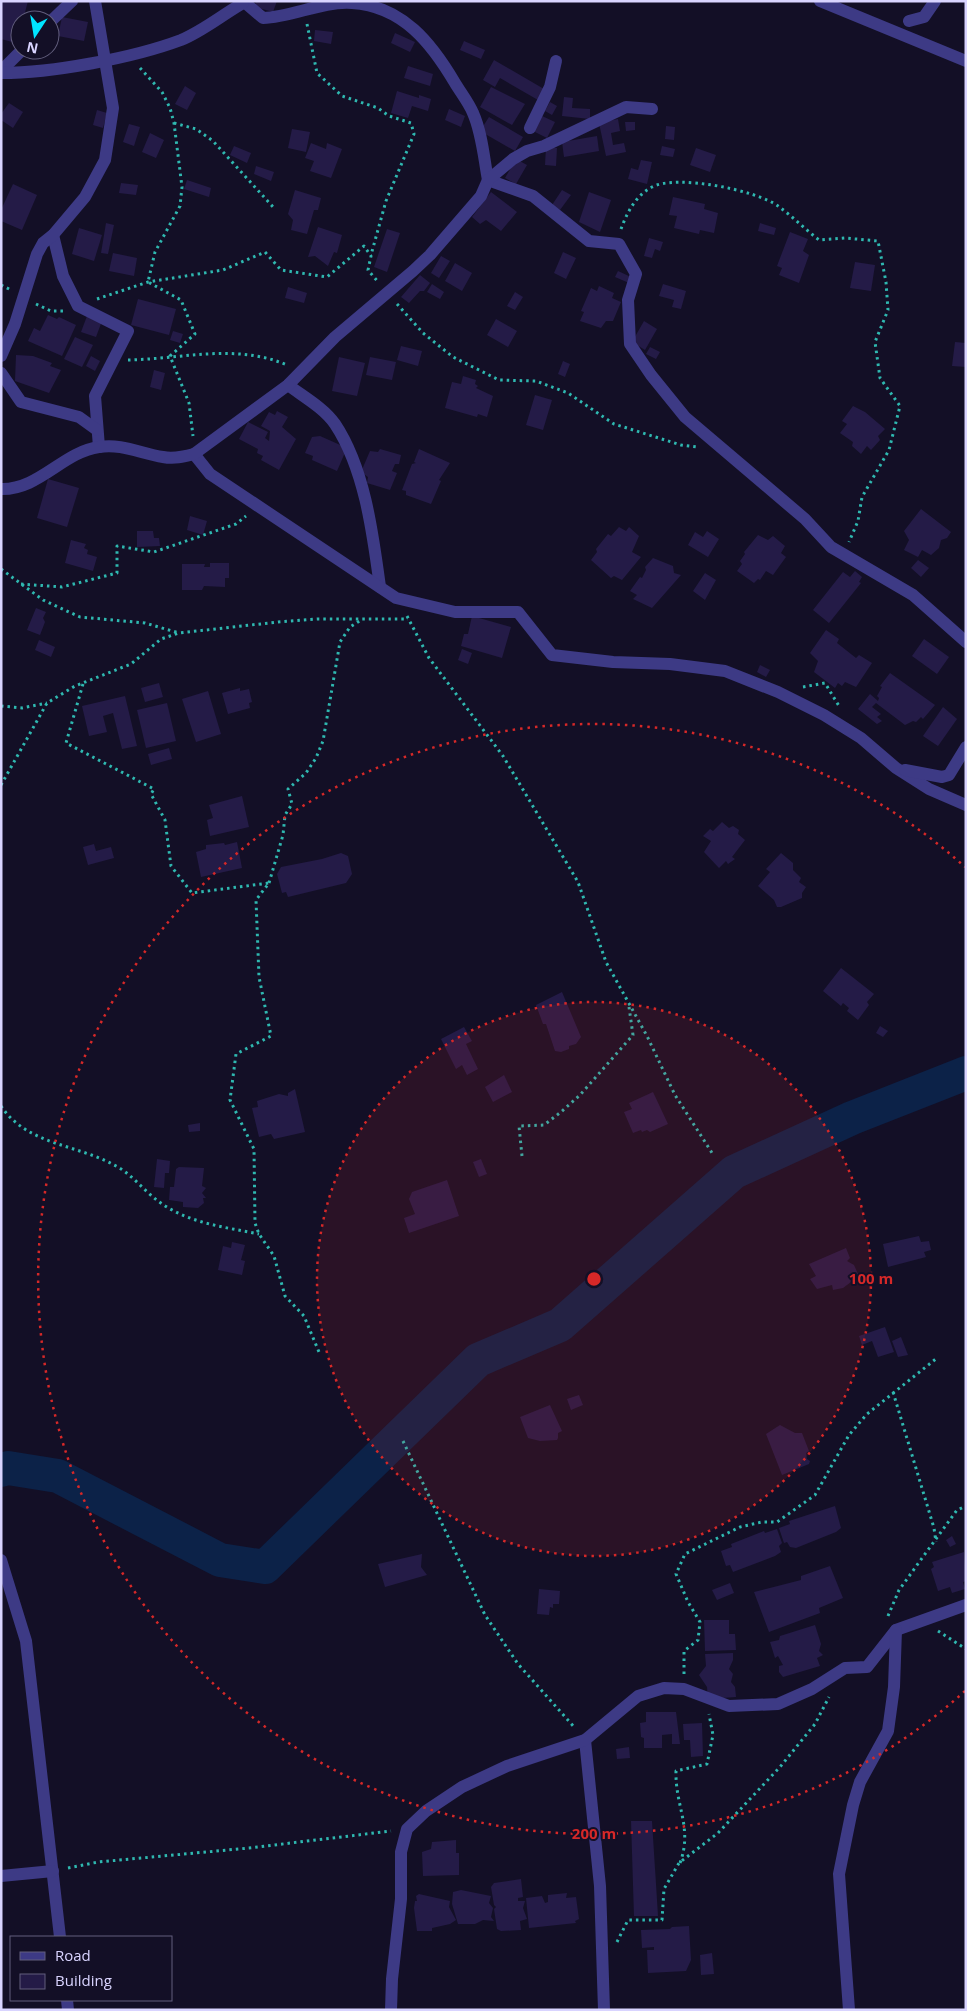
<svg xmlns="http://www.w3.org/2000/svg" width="967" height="2011" viewBox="0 0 967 2011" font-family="'Open Sans',sans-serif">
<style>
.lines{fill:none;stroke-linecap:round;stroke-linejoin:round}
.river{stroke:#0c2248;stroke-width:34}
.building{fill:#241b47}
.path{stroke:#2fb8b0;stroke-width:3;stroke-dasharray:2.5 4;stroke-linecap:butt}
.minor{stroke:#3d3a85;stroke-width:12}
.ring{fill:none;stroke:#d62828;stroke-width:2.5;stroke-dasharray:2.5 5}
.centre{fill:#d62828;stroke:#130f26;stroke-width:2.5}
.ring-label{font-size:15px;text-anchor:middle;font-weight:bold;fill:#d62828;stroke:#130f26;stroke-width:4;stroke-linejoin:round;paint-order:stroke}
</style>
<rect width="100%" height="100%" fill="#130f26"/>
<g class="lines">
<!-- river -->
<path class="river" d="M1 1470 8 1468 58 1476 220 1560 265 1567 478 1360 560 1325 734 1172 852 1118 966 1073"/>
</g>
<!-- building -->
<g class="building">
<path d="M1 1H28L23 20H20L16 43 1 39Z"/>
<path d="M256 1H277L273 12 255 7Z"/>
<path d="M62 17 88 22 84 41 58 36Z"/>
<path d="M315 30 333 32 331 44 314 41Z"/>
<path d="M395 33 415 42 410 52 391 43Z"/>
<path d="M464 41 485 50 481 59 460 50Z"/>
<path d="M494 60 544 89 538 100 500 78 495 87 483 80Z"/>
<path d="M408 66 433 74 430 86 404 78Z"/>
<path d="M185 86 196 93 187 110 175 104Z"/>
<path d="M491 87 525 104 512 125 480 107Z"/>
<path d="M397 91 419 98V95L431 99 428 111 412 106 408 118 391 113Z"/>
<path d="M564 97 573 98 572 108 590 109V119L562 116Z"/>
<path d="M550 102 557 106 552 115 545 111Z"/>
<path d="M9 103 23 112 13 128 1 120V114Z"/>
<path d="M449 109 465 116 461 127 445 120Z"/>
<path d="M97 110 107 113 103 128 93 125Z"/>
<path d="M542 116 555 122 547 138 533 131Z"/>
<path d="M489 117 523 137 515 151 480 131Z"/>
<path d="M618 119 620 131 611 133 613 145 624 143 626 152 606 156 599 123Z"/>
<path d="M625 122H635V130L626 131Z"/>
<path d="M129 124 140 127 134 146 123 142Z"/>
<path d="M666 126 675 127 674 140 665 139Z"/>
<path d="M292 129 310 132 306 152 288 148Z"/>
<path d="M150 133 164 140 156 158 142 152Z"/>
<path d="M597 136 599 151 564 157 562 142Z"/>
<path d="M311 143 326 149 327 143 342 149 331 178 310 171 314 161 305 158Z"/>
<path d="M234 146 251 153 247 163 230 155Z"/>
<path d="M662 146 675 149 673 157 660 155Z"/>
<path d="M546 147 557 148 556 166 545 165Z"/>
<path d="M696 148 716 155 710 172 690 165Z"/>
<path d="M516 159 527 165 516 184 505 178Z"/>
<path d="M641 160 652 162 647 184 628 179 631 168 638 170Z"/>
<path d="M256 166 274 172 271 181 254 174Z"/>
<path d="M187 180 211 188 209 197 184 189Z"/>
<path d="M121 183 138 185 136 195 119 193Z"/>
<path d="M13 184 37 195 22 230 1 221V210Z"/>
<path d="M295 190 321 198 318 210H314L307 234 291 230 293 220 288 214Z"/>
<path d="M562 190 571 195 560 210 552 205Z"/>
<path d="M491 192 517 212 501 231 486 220 480 224 472 217Z"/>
<path d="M589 192 611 200 600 232 579 222Z"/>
<path d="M673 197 705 204 704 209 718 213 714 233 700 230 699 234 674 228 677 216 669 215Z"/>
<path d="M106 223 114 225 108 254 101 253Z"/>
<path d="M760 223 776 228 774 235 758 231Z"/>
<path d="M318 227 342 235 337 253 334 252 328 266 315 256 308 257Z"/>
<path d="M79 228 102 235 94 261 72 254Z"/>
<path d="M387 229 400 233 387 272 374 267Z"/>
<path d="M790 232 808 239 803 251 809 255 799 283 779 275 782 268 777 266Z"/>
<path d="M649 238 663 242 660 251 655 249 652 258 644 256Z"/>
<path d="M563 252 576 258 566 279 554 273Z"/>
<path d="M113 253 137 258 134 276 109 271Z"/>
<path d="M441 256 450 261 439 278 431 273Z"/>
<path d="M855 262 875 265 871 291 850 288Z"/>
<path d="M455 263 472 273 462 291 445 281Z"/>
<path d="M618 271 631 277 629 283 615 277Z"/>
<path d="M420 275 430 283 424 291H420L409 303 401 297Z"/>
<path d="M432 284 444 292 440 299 427 292Z"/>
<path d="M663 284 686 291 681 309 672 307 674 300 659 296Z"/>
<path d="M599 286 614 293 612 298 621 302 613 321H606L601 328 580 321 584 312 581 311 591 288 597 291Z"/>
<path d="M288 287 307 293 304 303 285 298Z"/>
<path d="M515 292 523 297 515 310 507 306Z"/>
<path d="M138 299 176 309 169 335 131 325Z"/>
<path d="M48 315 57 319 59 317 76 325 62 356 28 341 34 328 40 331Z"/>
<path d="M87 316 102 321 96 337 81 332Z"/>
<path d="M496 319 517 331 508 347 487 335Z"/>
<path d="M644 321 657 329 645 350 632 342Z"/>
<path d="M173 331 183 334 180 343 170 340Z"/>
<path d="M75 337 93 345 82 367 64 359Z"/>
<path d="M955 342 966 343V367L952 366Z"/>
<path d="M401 346 422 351 418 366 397 360Z"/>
<path d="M650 347 660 352 656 359 646 354Z"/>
<path d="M16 355 33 356 52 363 50 366 61 370 49 393 15 381Z"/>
<path d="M91 356 100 361 95 371 86 366Z"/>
<path d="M339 357 365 363 357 396 332 391Z"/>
<path d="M370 357 396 362 392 380 366 375Z"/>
<path d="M563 361 570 364 565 377 558 374Z"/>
<path d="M154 370 165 373 161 390 150 387Z"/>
<path d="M463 376 476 380 475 384 478 386 476 388 493 396 487 417 478 414 477 417 445 408 452 382 461 384Z"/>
<path d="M535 395 552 400 543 430 526 425Z"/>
<path d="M853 406 865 412 885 429 878 436 880 440 871 450 867 446 861 454 852 446 853 442 840 433 847 424 842 421Z"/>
<path d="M277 411 288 417 282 427 296 439 279 470 261 460 263 456 257 453 258 449 239 439 248 422 268 432 265 438 269 441 270 431 261 426 269 412 275 415Z"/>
<path d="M320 436 347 448 337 471 312 460 313 456 305 453 312 437Z"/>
<path d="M380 449 401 455 399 464H395L392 471 397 473 390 490 367 483 368 477 361 472 370 451 378 452Z"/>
<path d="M419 449 450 463 439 480 441 481 431 504 406 495V491L402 490 412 464 416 463 414 462Z"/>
<path d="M48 479 79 488 67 527 37 518Z"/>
<path d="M921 509 951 532 947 538 941 540 939 548 931 555 922 550 918 557 904 550 909 540 904 531Z"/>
<path d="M190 516 207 521 203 535 187 530Z"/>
<path d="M619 527 626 531 629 527 639 536 632 552 641 557 622 580 614 576 611 578 591 560 597 552 596 549 608 534 611 536Z"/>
<path d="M137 531H153L154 538H159L160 546 137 547Z"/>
<path d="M707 531 719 539 708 557 688 545 695 532 703 537Z"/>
<path d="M758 535 768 540 773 536 785 546 781 553 786 557 773 575 766 571 760 580 758 579 754 583 737 571 742 564 740 561 745 554 744 552Z"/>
<path d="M71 540 86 544 84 548 88 550 87 554 97 557 93 571 65 563Z"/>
<path d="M653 558 673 566 674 573 681 575 652 608 633 599 637 595 630 591 640 577 642 578 646 570 645 567Z"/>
<path d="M918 560 929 568 921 577 911 568Z"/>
<path d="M210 563H229V578H225V587L204 586 202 590H182V564H205L204 567H210Z"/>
<path d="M855 571 862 577 859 582 861 583 829 623 813 610 843 572 850 577Z"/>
<path d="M705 573 716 580 705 600 693 591Z"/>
<path d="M36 608 46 612 43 618 45 622 40 635 27 630Z"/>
<path d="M472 616 511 627 502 658 461 646 464 634H468Z"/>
<path d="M826 630 839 639 837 643 856 658 859 655 872 663 856 687 845 682 842 686 838 683 835 688 814 672 818 661 810 653Z"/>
<path d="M924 639 949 657 937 674 912 656Z"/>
<path d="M39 640 55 647 51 657 35 650Z"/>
<path d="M462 649 472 653 468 664 458 660Z"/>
<path d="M760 665 770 670 766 677 757 672Z"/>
<path d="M890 673 935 705 923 719 921 717 916 722 913 721 905 725 876 703 872 707 881 714 877 717 882 721 877 724 858 709 870 694 878 701 879 698 877 696 882 687 880 686Z"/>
<path d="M159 683 163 697 145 702 141 688Z"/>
<path d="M240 688V691L249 689 252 702 249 703 250 708 228 714 222 693Z"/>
<path d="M208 691 221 734 196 742 182 699Z"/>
<path d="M125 696 137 746 122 749 113 713 103 716 107 732 89 736 82 706Z"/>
<path d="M167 703 176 741 146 748 137 710Z"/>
<path d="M943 707 957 719 938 746 923 736Z"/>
<path d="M169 748 172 759 151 765 148 754Z"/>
<path d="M242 796 249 827 210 836 207 820 213 818 209 805Z"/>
<path d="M722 822 729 828 733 826 739 830 738 834 745 840 732 857 735 859 728 864 726 861 719 868 704 852 711 841 703 836 710 829 713 831Z"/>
<path d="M237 842 242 868 201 877 196 852 206 849V845L224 843 225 845Z"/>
<path d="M94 844 96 851 111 847 114 858 88 865 83 847Z"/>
<path d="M341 853 348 856 352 874 346 883 288 897 286 892 282 893 277 874 281 867 322 859Z"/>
<path d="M781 853 793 863V870L801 878 799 882 806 887 802 893V898L781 907H777L774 900 758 886 770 872 766 869Z"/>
<path d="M841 968 874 994 867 1002 869 1005 858 1020 847 1011 849 1008 843 1003 841 1006 823 991Z"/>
<path d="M562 992 581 1037 576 1044 569 1046V1049L561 1052 555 1051 546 1024H543L536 1005Z"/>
<path d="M880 1026 888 1031 883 1037 876 1033Z"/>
<path d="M464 1027 472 1041 466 1044 478 1069 467 1075 462 1065 456 1069 441 1039Z"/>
<path d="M504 1075 512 1092 493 1102 485 1087Z"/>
<path d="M295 1089 305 1132 274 1139 271 1134 259 1137 252 1108 258 1107 257 1101 279 1094 288 1096V1093Z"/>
<path d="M653 1092 668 1124 650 1132 647 1130 642 1132 641 1130 633 1133 624 1112 632 1109 629 1103Z"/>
<path d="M200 1123V1131L189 1132 188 1125Z"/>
<path d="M157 1159 170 1161 169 1173H165L164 1188 154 1187Z"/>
<path d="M481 1159 487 1174 479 1177 473 1162Z"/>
<path d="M179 1167 204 1168 202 1186 206 1188 202 1193 206 1198H203L204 1203 198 1208 183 1207V1202L169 1200 170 1187H174L176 1169Z"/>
<path d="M447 1180 459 1216 409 1233 404 1218 415 1214 409 1199 412 1192Z"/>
<path d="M919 1236 921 1242 929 1241 931 1250 924 1252 926 1257 888 1267 883 1244Z"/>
<path d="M232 1242 245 1245 241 1260 245 1261 242 1275 218 1270 223 1246 231 1248Z"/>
<path d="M846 1248 850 1258 847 1261 854 1265 859 1276 843 1288 833 1290 832 1285 817 1289 810 1279 816 1276 809 1264Z"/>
<path d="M885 1327 894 1352 878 1357 872 1341 862 1345 859 1336Z"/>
<path d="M901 1337 908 1355 898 1357 892 1341Z"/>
<path d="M579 1395 583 1405 571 1410 567 1399Z"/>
<path d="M550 1405 562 1431 558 1433V1438L557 1440 540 1441 528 1438 520 1417Z"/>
<path d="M780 1425 795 1433H802L809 1451 806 1453 807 1459 810 1461 809 1464 782 1475 766 1434Z"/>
<path d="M835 1506 841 1528 836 1532 796 1548 790 1547 787 1542 784 1543 779 1528 790 1524 789 1521Z"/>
<path d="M777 1529 782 1543 779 1546 781 1552 775 1556 733 1572 730 1565 726 1566 721 1551 732 1547 731 1544 764 1531 765 1533Z"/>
<path d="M952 1536 956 1544 950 1547 946 1540Z"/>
<path d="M964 1552 966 1581 963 1582 965 1589 952 1593 950 1587 938 1591 931 1569 934 1567 932 1562Z"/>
<path d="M422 1554 421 1567 427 1575 385 1587 378 1564Z"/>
<path d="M830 1566 843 1598 819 1608 820 1613 769 1632 754 1592 801 1580V1576Z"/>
<path d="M730 1583 734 1593 717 1600 712 1590Z"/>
<path d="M539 1589 560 1591 559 1604H553V1608L550 1607 549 1615 537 1614Z"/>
<path d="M704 1620H729V1634H735L736 1650 705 1651Z"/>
<path d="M815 1625 821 1644 819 1651 823 1655 817 1658 820 1666 783 1677 779 1672V1666L783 1665 778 1656 775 1658 770 1642 779 1640 780 1636Z"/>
<path d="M733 1653V1660L729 1669 733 1674 731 1682 735 1687 736 1697 708 1699 707 1687 699 1675 706 1666 705 1654Z"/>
<path d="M646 1712H676L680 1744H672V1734L662 1735V1748H644V1738L641 1737 640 1723 646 1722Z"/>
<path d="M702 1723 703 1756 691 1757 690 1740H684L683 1724Z"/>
<path d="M629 1747 630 1758 617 1759 616 1749Z"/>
<path d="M631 1821H652L658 1916H634Z"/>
<path d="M456 1840V1853H459V1875L423 1876 422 1852 431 1849 432 1842Z"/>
<path d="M521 1879 523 1897 518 1898V1901H525L523 1908 527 1919 520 1921 521 1930 501 1931 497 1929 494 1909 496 1907 494 1905 491 1887 494 1883Z"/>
<path d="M461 1890 491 1896 489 1903 493 1908 491 1917 494 1921 483 1920 475 1924H458L452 1904 453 1892Z"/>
<path d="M567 1893 566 1898 576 1897 579 1919 575 1921 576 1923 529 1928 526 1898 542 1896 545 1903 548 1902V1895Z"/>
<path d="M419 1894 450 1901 449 1907 456 1920 450 1924 432 1928V1931H417L414 1908 415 1901H417L416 1896Z"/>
<path d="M689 1926 691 1960 686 1971 648 1973 647 1950H654V1947L642 1948 641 1930 670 1929 672 1927Z"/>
<path d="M712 1953 714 1974 701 1975 700 1955Z"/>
</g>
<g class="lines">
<!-- path -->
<g class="path">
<path d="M307 24 317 73 342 96 378 108 389 116 411 123 414 134 386 201 371 255"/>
<path d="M140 68 162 92 170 108 174 123 182 187 180 206 155 252 148 282 181 300 195 334 170 356 189 403 193 436"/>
<path d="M174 123 196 129 213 141 274 208"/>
<path d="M621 229C627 213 635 196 652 187 676 174 756 190 778 206 792 216 805 229 819 240L845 238 878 241 886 282 888 310 875 342 880 378 900 406 889 450 862 497 858 521 849 542"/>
<path d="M1 285 11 290"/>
<path d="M97 299 148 282 223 270 265 252 281 270 327 277 364 246 371 256 368 270 379 283"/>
<path d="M36 304 51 311H66"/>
<path d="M397 304 423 333 453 357 499 380 536 381 568 393 614 424 681 445 697 447"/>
<path d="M128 360C182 359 236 343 287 365"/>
<path d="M1 569 43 600 80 617 145 623 179 633"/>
<path d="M21 584 62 587 117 573V546L154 552 236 524 246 516"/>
<path d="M407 616 429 658 503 756 578 882 606 962 647 1036 675 1095 714 1156"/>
<path d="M83 684 66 743 154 789 151 794 165 820 171 866 192 893 269 883 256 900 259 977 271 1036 236 1054 230 1100 254 1149 255 1223 259 1234 274 1256 285 1296 304 1316 319 1352"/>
<path d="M803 687 825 683 839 706"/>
<path d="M1 706 22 708 47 703"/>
<path d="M1 785 47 703 75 686 131 664 161 639 179 633 278 622 317 619H408"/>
<path d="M269 883 283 835 285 815 292 804 288 789 306 773 316 758 323 741 340 642 350 627 361 620"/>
<path d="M1 1106C27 1145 76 1144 114 1165 131 1173 143 1190 158 1201 187 1223 224 1227 259 1234"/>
<path d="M522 1156 519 1126 544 1125 561 1112 580 1095 633 1035 629 1007"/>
<path d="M893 1392 934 1528 936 1542"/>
<path d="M403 1441 485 1615 518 1664 575 1728"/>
<path d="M888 1616 899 1590 957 1510 966 1506"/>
<path d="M938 1631 966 1649"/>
<path d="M684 1674V1651L698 1640 700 1622 688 1602 676 1574 685 1554 740 1527 762 1522H777L815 1495 849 1435 867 1414 937 1358"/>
<path d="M680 1863C693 1828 675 1806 676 1771L707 1764 713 1735 709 1714"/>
<path d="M68 1868 98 1862 249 1848 391 1831"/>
<path d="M617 1942 628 1920H662L664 1889 679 1863 718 1833 780 1767 815 1724 829 1697"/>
</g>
<!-- minor -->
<g class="minor">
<path d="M243 1 263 18C293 17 321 1 352 3 403 6 432 44 455 83 461 93 469 103 473 113 482 133 484 159 488 180L533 196 589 241 619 244 636 274 628 300 630 344 651 375 685 417 805 519 831 547 913 595 966 642"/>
<path d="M820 1 966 61"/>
<path d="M909 21 924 17 935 1"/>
<path d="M50 22 72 1"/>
<path d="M1 71 22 50"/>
<path d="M1 73C52 73 133 58 181 40 203 31 222 15 243 3"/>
<path d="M530 128 550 87 556 61"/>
<path d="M53 235 63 276 78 306 128 331 95 396 99 447"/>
<path d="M1 356 15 324 37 254 43 243 53 235 85 197 105 160 113 108 95 1"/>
<path d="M1 373 21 402 79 417 97 430"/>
<path d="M288 385C304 397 324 408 335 424 365 469 373 535 380 587"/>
<path d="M194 454 210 474 396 598 455 612H518L552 655 613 662 670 664 725 671 778 692 824 715 861 738 896 768 929 789 966 805"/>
<path d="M1 489C39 490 63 452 99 447 121 443 142 454 163 457 174 459 183 457 194 454L288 385 335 337 413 271 430 255 481 196 488 180 513 159 527 151 544 146 626 107 652 109"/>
<path d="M905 770 942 777 949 775 966 747"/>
<path d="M1 1560 26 1641 60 1937"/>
<path d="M585 1740 600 1886 604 2010"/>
<path d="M1 1876 53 1871"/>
<path d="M67 2000 68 2010"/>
<path d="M391 2010 392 1979 401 1899V1852L407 1829 426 1811 462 1787 507 1766 585 1740 638 1696 664 1688 684 1689 729 1706 778 1704 812 1689 845 1668 867 1667 896 1630 966 1605"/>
<path d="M849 2010 839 1874 853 1805 860 1782 888 1731 894 1687 896 1630"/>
</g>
</g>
<!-- distance rings -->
<circle cx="594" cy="1279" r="277" fill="#d62828" fill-opacity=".12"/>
<g class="ring">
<circle cx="594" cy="1279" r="277"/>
<path d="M965 1691A555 555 0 1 1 965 867"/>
</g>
<circle cx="594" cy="1279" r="8" class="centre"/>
<g class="ring-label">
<text x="871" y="1284">100 m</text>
<text x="594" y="1839">200 m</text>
</g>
<!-- border -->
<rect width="967" height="2011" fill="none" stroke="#d9d4ff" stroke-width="5"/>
<!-- legend -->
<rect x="10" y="1936" width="162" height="65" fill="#130f26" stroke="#625e7d"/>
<rect x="20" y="1952" width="25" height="8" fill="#3d3a85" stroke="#625e7d"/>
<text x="55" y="1961" font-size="15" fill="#d9d4ff">Road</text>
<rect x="20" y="1974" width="25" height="15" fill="#241b47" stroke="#625e7d"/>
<text x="55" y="1986" font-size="15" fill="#d9d4ff">Building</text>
<!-- north arrow -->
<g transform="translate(35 35) rotate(192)"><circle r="24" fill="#130f26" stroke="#625e7d"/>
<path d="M0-4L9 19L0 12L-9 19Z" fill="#00e5ff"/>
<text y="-8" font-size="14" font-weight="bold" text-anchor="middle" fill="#d9d4ff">N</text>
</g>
</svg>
